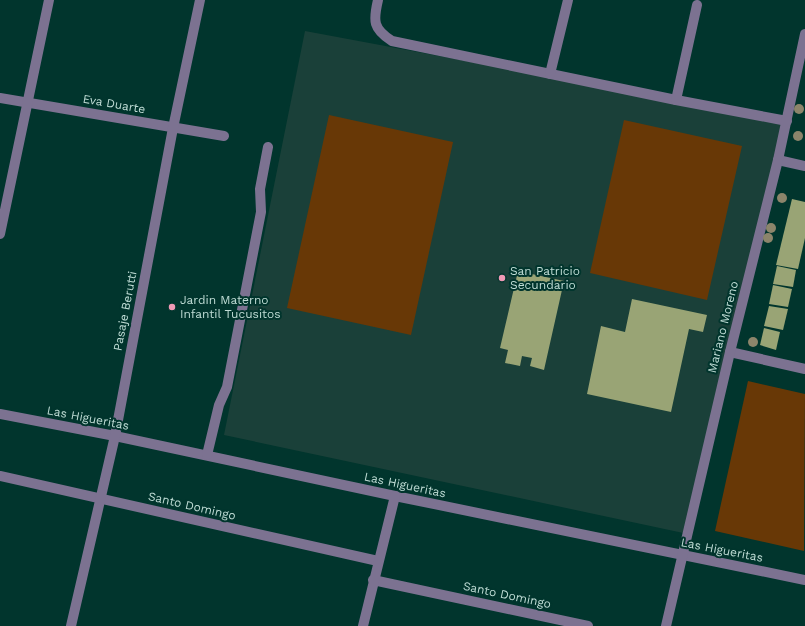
<svg xmlns="http://www.w3.org/2000/svg" width="805" height="626" viewBox="0 0 805 626" font-family="'Work Sans',sans-serif">
<style>
.built{fill:#1a4039}
.green{fill:#683806}
.building{fill:#99a475}
.lines{fill:none;stroke-linecap:round;stroke-linejoin:round}
.minor{stroke:#7c7291;stroke-width:10}
.tree{fill:#8c856b}
.poi-dot{fill:#f09ab6;stroke:#01352d;stroke-width:1.5}
.labels{text-anchor:middle;dominant-baseline:central;stroke-width:4;stroke-linejoin:round;paint-order:stroke}
.street-label{font-size:12px;fill:#bfdcd5;stroke:#01352d}
.poi-label{font-size:12px;fill:#bfdcd5;stroke:#01352d;text-anchor:start}
</style>
<rect width="100%" height="100%" fill="#01352d"/>
<!-- built -->
<path class="built" d="M305 31 787 121 688 534 224 435Z"/>
<!-- green -->
<g class="green">
<path d="M329 115 453 142 411 335 287 308Z"/>
<path d="M624 120 742 146 707 300 590 273Z"/>
<path d="M748 381 805 394 804 551 715 531Z"/>
</g>
<!-- building -->
<g class="building">
<path d="M792 199 805 202V238L798 269 776 265Z"/>
<path d="M777 266 796 270 793 287 773 284Z"/>
<path d="M518 271 564 281 544 370 530 366 532 358 522 356 520 366 505 363 508 350 500 348Z"/>
<path d="M773 285 792 289 788 307 769 304Z"/>
<path d="M632 299 707 315 703 332 689 329 671 412 587 394 601 326 625 332Z"/>
<path d="M769 306 788 309 783 330 764 326Z"/>
<path d="M764 328 780 332 776 350 760 345Z"/>
</g>
<g class="lines">
<!-- minor -->
<g class="minor">
<path d="M378 0C373 21 373 29 392 41L676 100 787 121"/>
<path d="M550 74 568 0"/>
<path d="M0 98 224 136"/>
<path d="M676 100 697 5"/>
<path d="M778 160 805 166"/>
<path d="M0 234 49 0"/>
<path d="M730 352 805 369"/>
<path d="M0 414 115 436 395 496 805 580"/>
<path d="M207 455 219 405 227 387 261 212 260 189 268 147"/>
<path d="M0 476 378 561"/>
<path d="M373 580 588 626"/>
<path d="M71 626 115 436 173 128 200 0"/>
<path d="M363 626 395 496"/>
<path d="M666 626 730 352 778 160 805 34"/>
</g>
</g>
<!-- trees -->
<g class="tree">
<circle cx="799" cy="109" r="5"/>
<circle cx="798" cy="136" r="5"/>
<circle cx="782" cy="198" r="5"/>
<circle cx="771" cy="228" r="5"/>
<circle cx="768" cy="238" r="5"/>
<circle cx="753" cy="342" r="5"/>
</g>
<!-- markers -->
<g class="poi-dot">
<circle cx="502" cy="278" r="4"/>
<circle cx="172" cy="307" r="4"/>
</g>
<g class="labels">
<!-- street labels -->
<g class="street-label">
<text transform="translate(114 104) rotate(10)">Eva Duarte</text>
<text transform="translate(125 311) rotate(-79)">Pasaje Berutti</text>
<text transform="translate(723 327) rotate(-76)">Mariano Moreno</text>
<text transform="translate(88 418) rotate(11)">Las Higueritas</text>
<text transform="translate(405 485) rotate(12)">Las Higueritas</text>
<text transform="translate(192 506) rotate(13)">Santo Domingo</text>
<text transform="translate(722 550) rotate(11)">Las Higueritas</text>
<text transform="translate(507 595) rotate(12)">Santo Domingo</text>
</g>
<!-- poi labels -->
<g class="poi-label">
<text x="510" y="271">San Patricio<tspan x="510" dy="14">Secundario</tspan></text>
<text x="180" y="300">Jardin Materno<tspan x="180" dy="14">Infantil Tucusitos</tspan></text>
</g>
</g>
</svg>
